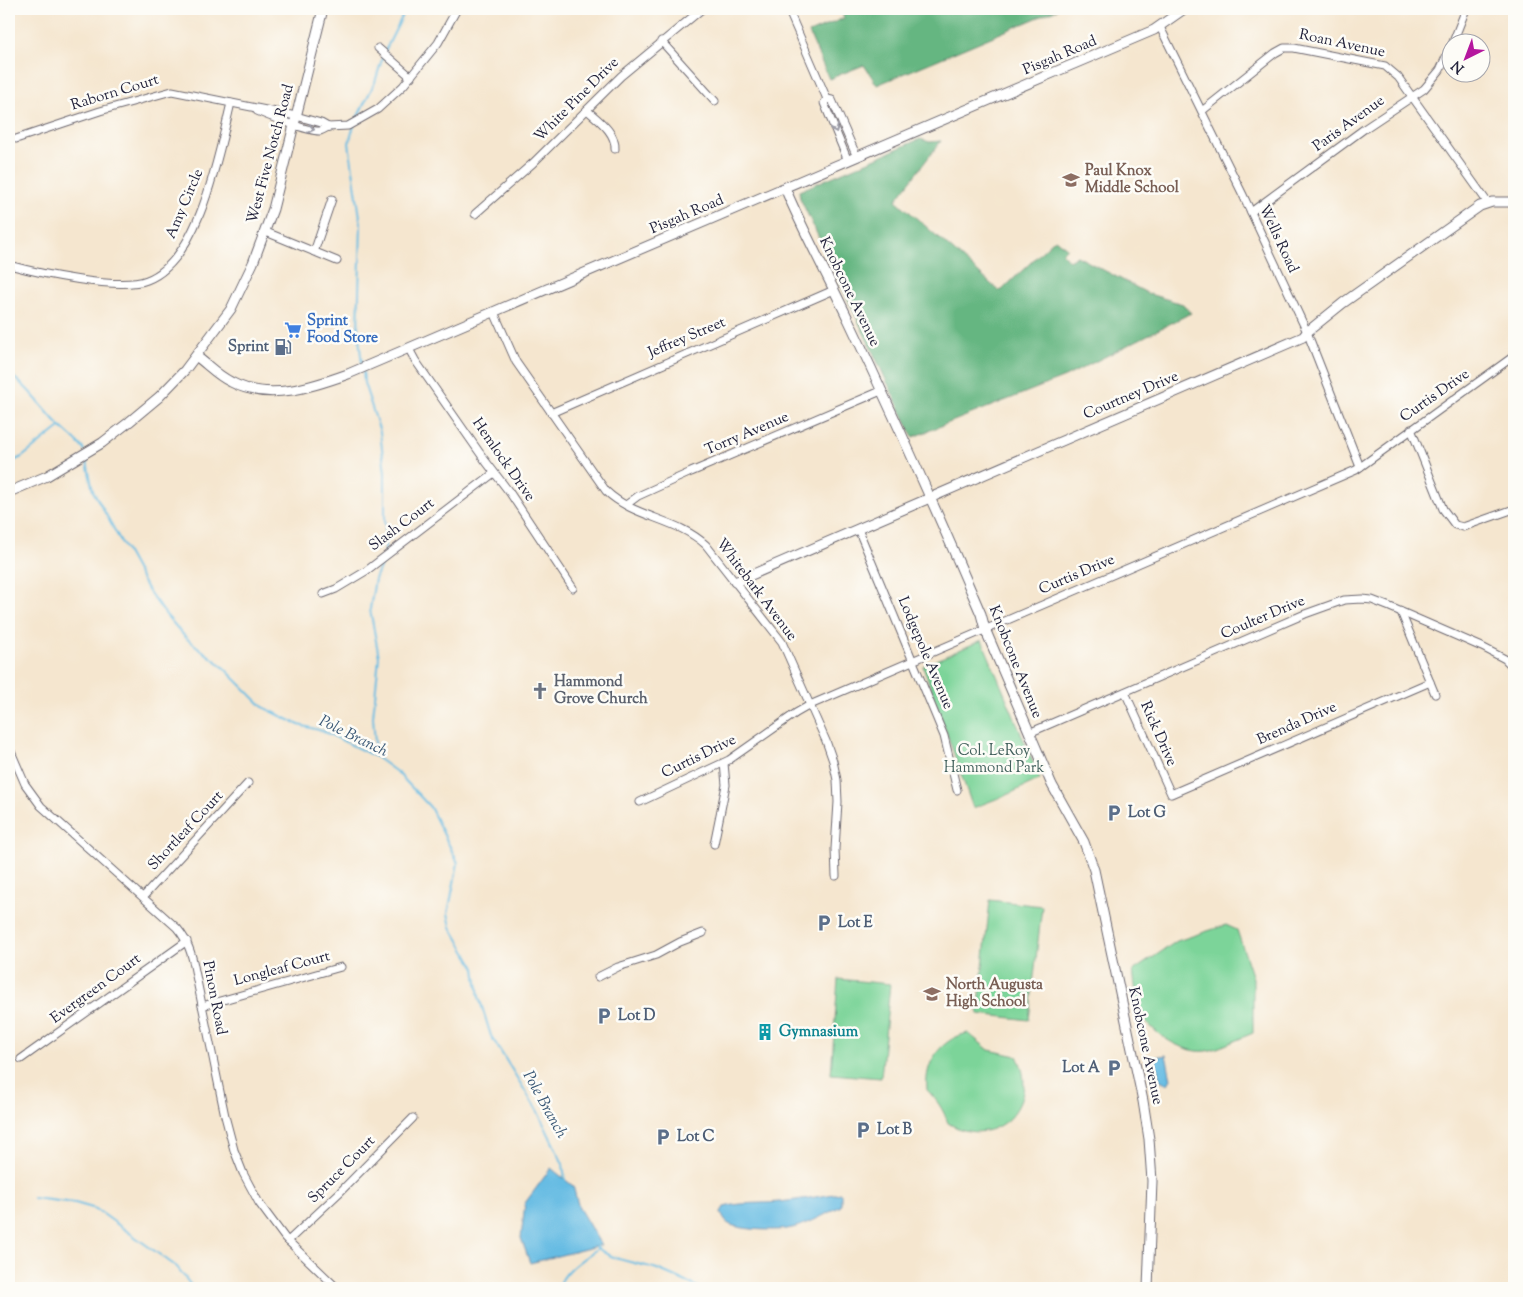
<svg xmlns="http://www.w3.org/2000/svg" width="1523" height="1297" viewBox="0 0 1523 1297" font-family="'Sorts Mill Goudy',serif">
<style>
.green{fill:#7cd499;stroke:#4f7b6a}
.forest{fill:#65b681;stroke:#446c5e}
.water{fill:#66bce3;stroke:#446f8f}
.lines{fill:none;stroke-linecap:round;stroke-linejoin:round}
.stream{stroke:#66bce3;stroke-width:2}
.minor-casing{stroke:#6c676f;stroke-width:9}
.tertiary-casing{stroke:#6c676f;stroke-width:11}
.minor{stroke:#fff;stroke-width:7}
.tertiary{stroke:#fff;stroke-width:9}
.oneway{stroke:#9c9ca7}
.labels{text-anchor:middle;dominant-baseline:central;stroke-width:5;stroke-linejoin:round;paint-order:stroke}
.street-label{font-size:15px;fill:#22223b;stroke:#fdfcf7}
.education-label{font-size:15px;font-weight:bold;fill:#785e54;stroke:#fdfcf7;text-anchor:start}
.shop-label{font-size:15px;font-weight:bold;fill:#366cbe;stroke:#fdfcf7;text-anchor:start}
.service-label{font-size:15px;font-weight:bold;fill:#4e5e75;stroke:#fdfcf7;text-anchor:start}
.worship-label{font-size:15px;font-weight:bold;fill:#5b616d;stroke:#fdfcf7;text-anchor:start}
.park-label{font-size:15px;fill:#42605c;stroke:#fdfcf7}
.culture-label{font-size:15px;font-weight:bold;fill:#0d838f;stroke:#fdfcf7;text-anchor:start}
.water-label{font-size:16px;font-style:italic;fill:#3a5876;stroke:#fdfcf7}
</style>
<rect width="100%" height="100%" fill="#fdfcf7"/>
<filter id="ink" filterUnits="userSpaceOnUse"><feTurbulence type="fractalNoise" baseFrequency=".02" numOctaves="2"/><feDisplacementMap in="SourceGraphic" scale="10" xChannelSelector="R" yChannelSelector="G"/><feConvolveMatrix kernelMatrix="1 2 1 2 8 2 1 2 1" color-interpolation-filters="sRGB"/></filter>
<filter id="wash" filterUnits="userSpaceOnUse"><feTurbulence type="fractalNoise" baseFrequency=".0096" numOctaves="4" result="noise"/><feDisplacementMap in="SourceGraphic" scale="20" xChannelSelector="R" yChannelSelector="G"/><feGaussianBlur stdDeviation="1.12" result="paint"/><feColorMatrix in="noise" values="0 0 0 0 0 0 0 0 0 0 0 0 0 0 0 0 0 1.4 0 .05"/><feComposite in="paint" operator="in"/></filter>
<g filter="url(#wash)">
<rect width="100%" height="100%" fill="#f5e6cf"/>
<!-- green -->
<g class="green">
<path d="M982 640 1040 779 1009 794 973 808 923 666Z"/>
<path d="M990 900 1042 906 1029 1020 978 1014Z"/>
<path d="M1226 925 1237 930 1253 978V1033C1240 1038 1225 1046 1211 1050 1188 1057 1151 1034 1141 1013 1136 1001 1135 984 1133 971L1177 941Z"/>
<path d="M838 979 890 984 881 1078 831 1074Z"/>
<path d="M968 1033 989 1050 1017 1056C1042 1104 994 1152 948 1123 943 1109 937 1100 927 1090 924 1062 941 1039 968 1033Z"/>
</g>
<!-- forest -->
<g class="forest">
<path d="M840 9H1058L877 85 864 65 829 79 809 33 844 18Z"/>
<path d="M920 139 930 142 941 141 896 200 999 291 1002 290 1055 239 1067 248 1062 253 1069 261 1077 256 1149 294 1183 304 1191 313 1065 377 913 437 800 198 799 191Z"/>
</g>
<!-- water -->
<g class="water">
<path d="M1166 1055 1171 1079 1168 1084 1160 1080 1155 1057Z"/>
<path d="M551 1168 573 1186 579 1208 601 1245 530 1263 521 1238 525 1203Z"/>
<path d="M841 1193V1206C824 1215 806 1226 787 1229 775 1231 740 1230 729 1224 725 1222 722 1216 721 1212L724 1207C742 1202 760 1204 779 1202 800 1200 820 1196 841 1193Z"/>
</g>
<g class="lines">
<!-- stream -->
<g class="stream">
<path d="M385 51 406 9"/>
<path d="M357 118 375 82 383 56"/>
<path d="M354 125 349 143 361 224 358 329 362 365"/>
<path d="M363 370 364 383 380 432 385 473V552"/>
<path d="M9 374C29 387 42 408 59 425 67 434 77 440 84 450"/>
<path d="M86 457 93 491 147 589 166 615 186 638 221 665 263 707 299 725 323 731 376 757 398 773 430 807 458 863 448 913 451 927 475 968 479 997 491 1036 537 1110 563 1164 565 1181"/>
<path d="M9 463 22 457 60 427"/>
<path d="M376 756 373 717 379 657 370 609 375 579 382 562"/>
<path d="M33 1198 75 1203 96 1209 177 1267 193 1288"/>
<path d="M596 1246C611 1262 638 1262 657 1269 672 1275 686 1282 700 1288"/>
<path d="M558 1288C565 1269 582 1260 598 1248"/>
<path d="M809 1288 824 1287 831 1288"/>
</g>
</g>
</g>
<g filter="url(#ink)">
<g class="lines">
<!-- minor casing -->
<g class="minor-casing">
<g id="minor">
<path d="M788 9 827 99 832 100 857 157"/>
<path d="M1160 27 1243 195 1307 332 1360 467"/>
<path d="M661 41 715 101"/>
<path d="M1453 42 1466 9"/>
<path d="M378 48 411 77"/>
<path d="M827 99 824 103 848 161"/>
<path d="M587 110C598 120 616 132 615 149"/>
<path d="M257 111C268 116 310 132 320 131 323 130 326 128 328 127"/>
<path d="M1202 111 1275 53 1284 48H1294L1385 66 1398 77 1488 203"/>
<path d="M16 139 100 111 172 91 296 116 321 123 328 127 348 126 378 109 403 86 438 43 457 9"/>
<path d="M1251 212 1364 129 1424 89 1440 70 1450 48"/>
<path d="M475 214 533 163 621 76 702 9"/>
<path d="M266 232 337 261"/>
<path d="M314 252 332 199"/>
<path d="M9 265C38 273 119 291 147 280 200 260 219 152 231 103"/>
<path d="M494 312 516 362 606 491C634 518 677 518 706 545L782 642 826 741 833 761 837 780 838 802 835 849 836 876"/>
<path d="M409 349 415 360 484 459 510 493 573 588"/>
<path d="M551 413 834 290"/>
<path d="M1411 429 1443 509 1455 525 1463 527 1514 509"/>
<path d="M626 505 638 496 691 472 881 391"/>
<path d="M858 529 944 736 957 790"/>
<path d="M323 594 336 589 366 571 494 473"/>
<path d="M1401 612 1435 694"/>
<path d="M1125 692 1171 794 1430 682"/>
<path d="M1029 733 1305 614 1344 600 1362 599 1372 600 1390 607 1482 647 1505 659 1514 668"/>
<path d="M9 747 25 784 41 806 177 928C188 941 192 954 195 971L225 1116 234 1150 243 1173 259 1203 285 1238 337 1288"/>
<path d="M640 802 729 760 796 713 810 705 1356 470 1514 356"/>
<path d="M714 844 726 785 724 763"/>
<path d="M143 897 248 783"/>
<path d="M598 977 618 967 656 955 680 942 703 933"/>
<path d="M202 1006 341 967"/>
<path d="M21 1059 187 941"/>
<path d="M288 1241 339 1193 413 1118"/>
</g>
</g>
<!-- tertiary casing -->
<g class="tertiary-casing">
<g id="tertiary">
<path d="M785 188C804 233 828 276 849 321 895 418 939 516 981 614L985 629 1052 785 1084 842 1094 870 1143 1101 1149 1139 1152 1181 1148 1288"/>
<path d="M196 356C208 365 218 376 231 382 268 402 312 387 348 374L1055 72 1154 30 1184 9"/>
<path d="M9 492 47 476 102 443 129 422 159 397 185 370 231 309 253 263 273 209 323 9"/>
<path d="M735 582 1303 337 1307 332 1343 303 1480 206 1492 202H1514"/>
</g>
</g>
<!-- minor -->
<use href="#minor" class="minor"/>
<!-- tertiary -->
<use href="#tertiary" class="tertiary"/>
</g>
<!-- one-way arrows -->
<defs><path id="oneway-chevron" d="M-2-3.5L2.5 0L-2 3.5" fill="none" stroke-width="1.6" stroke-linecap="round" stroke-linejoin="round" transform="scale(1.25)"/></defs>
<g class="oneway">
<use href="#oneway-chevron" transform="translate(311 129) rotate(13)"/>
<use href="#oneway-chevron" transform="translate(835 129) rotate(67)"/>
</g>
</g>
<!-- icons -->
<defs>
<g id="school-bare" transform="scale(1.35)"><path d="M0-5L7-2L0 1L-7-2ZM-4 1L0 2.5L4 1V4Q0 6-4 4Z" fill="#8d6e63" stroke="#fdfcf7" stroke-width="2.5" paint-order="stroke"/></g>
<g id="supermarket-bare" transform="scale(1.35)"><path d="M-6-5.5h2.5l.6 2H6L4.5 2H-2.5L-4.4-4H-6ZM-1.5 3.2a1.3 1.3 0 1 0 .1 0ZM3 3.2a1.3 1.3 0 1 0 .1 0Z" fill="#3f7fe0" stroke="#fdfcf7" stroke-width="2.5" paint-order="stroke"/></g>
<g id="fuel-bare" transform="scale(1.35)"><path d="M-5.5-6h7V0h2V4h1.3V-2.5L3-4.5l.8-.8L6-3V5H2.5V1h-1V6h-7ZM-4.2-4.7v3.2H.2V-4.7Z" fill="#5c6f8a" stroke="#fdfcf7" stroke-width="2.5" paint-order="stroke"/></g>
<g id="church-bare" transform="scale(1.35)"><path d="M-1.2-6h2.4v3.5h3.3v2.4h-3.3V6h-2.4V-.1h-3.3v-2.4h3.3Z" fill="#6b7280" stroke="#fdfcf7" stroke-width="2.5" paint-order="stroke"/></g>
<g id="parking-bare" transform="scale(1.35)"><path d="M-3.5-5.5H1a3.5 3.5 0 0 1 0 7H-1V5.5H-3.5ZM-1-3.4V-.6H.8a1.4 1.4 0 0 0 0-2.8Z" fill="#5c6f8a" stroke="#fdfcf7" stroke-width="2.5" paint-order="stroke"/></g>
<g id="building-bare" transform="scale(1.35)"><path d="M-4-6H4V6H1V3H-1V6H-4ZM-2.5-4.3h1.7v1.8h-1.7ZM.8-4.3h1.7v1.8H.8ZM-2.5-1h1.7V.8h-1.7ZM.8-1h1.7V.8H.8Z" fill="#0f9aa8" stroke="#fdfcf7" stroke-width="2.5" paint-order="stroke"/></g>
</defs>
<g fill-rule="evenodd">
<use href="#school-bare" x="1071" y="180"/>
<use href="#supermarket-bare" x="293" y="330"/>
<use href="#fuel-bare" x="283" y="347"/>
<use href="#church-bare" x="540" y="691"/>
<use href="#parking-bare" x="1114" y="813"/>
<use href="#parking-bare" x="824" y="923"/>
<use href="#school-bare" x="932" y="994"/>
<use href="#parking-bare" x="604" y="1016"/>
<use href="#building-bare" x="765" y="1032"/>
<use href="#parking-bare" x="1114" y="1068"/>
<use href="#parking-bare" x="863" y="1130"/>
<use href="#parking-bare" x="663" y="1137"/>
</g>
<g class="labels">
<!-- street labels -->
<g class="street-label">
<text transform="translate(1342 44) rotate(12)">Roan Avenue</text>
<text transform="translate(1060 56) rotate(-23)">Pisgah Road</text>
<text transform="translate(115 93) rotate(-17)">Raborn Court</text>
<text transform="translate(577 100) rotate(-45)">White Pine Drive</text>
<text transform="translate(1349 124) rotate(-36)">Paris Avenue</text>
<text transform="translate(271 154) rotate(-75)">West Five Notch Road</text>
<text transform="translate(185 204) rotate(-67)">Amy Circle</text>
<text transform="translate(687 215) rotate(-23)">Pisgah Road</text>
<text transform="translate(1278 239) rotate(65)">Wells Road</text>
<text transform="translate(849 292) rotate(64)">Knobcone Avenue</text>
<text transform="translate(687 338) rotate(-23)">Jeffrey Street</text>
<text transform="translate(1131 396) rotate(-23)">Courtney Drive</text>
<text transform="translate(1435 396) rotate(-35)">Curtis Drive</text>
<text transform="translate(747 434) rotate(-23)">Torry Avenue</text>
<text transform="translate(503 460) rotate(55)">Hemlock Drive</text>
<text transform="translate(402 525) rotate(-37)">Slash Court</text>
<text transform="translate(1077 575) rotate(-23)">Curtis Drive</text>
<text transform="translate(756 590) rotate(53)">Whitebark Avenue</text>
<text transform="translate(1263 618) rotate(-23)">Coulter Drive</text>
<text transform="translate(925 653) rotate(67)">Lodgepole Avenue</text>
<text transform="translate(1015 662) rotate(68)">Knobcone Avenue</text>
<text transform="translate(1297 724) rotate(-24)">Brenda Drive</text>
<text transform="translate(1158 734) rotate(66)">Rick Drive</text>
<text transform="translate(699 757) rotate(-26)">Curtis Drive</text>
<text transform="translate(186 831) rotate(-47)">Shortleaf Court</text>
<text transform="translate(282 969) rotate(-15)">Longleaf Court</text>
<text transform="translate(96 989) rotate(-36)">Evergreen Court</text>
<text transform="translate(214 998) rotate(79)">Pinon Road</text>
<text transform="translate(1145 1046) rotate(78)">Knobcone Avenue</text>
<text transform="translate(342 1170) rotate(-45)">Spruce Court</text>
</g>
<!-- education labels -->
<g class="education-label">
<text x="1085" y="171">Paul Knox<tspan x="1085" dy="17">Middle School</tspan></text>
<text x="946" y="985">North Augusta<tspan x="946" dy="17">High School</tspan></text>
</g>
<!-- shop labels -->
<g class="shop-label">
<text x="307" y="321">Sprint<tspan x="307" dy="17">Food Store</tspan></text>
</g>
<!-- service labels -->
<g class="service-label">
<text x="269" y="347" text-anchor="end">Sprint</text>
<text x="1128" y="813">Lot G</text>
<text x="838" y="923">Lot E</text>
<text x="618" y="1016">Lot D</text>
<text x="1100" y="1068" text-anchor="end">Lot A</text>
<text x="877" y="1130">Lot B</text>
<text x="677" y="1137">Lot C</text>
</g>
<!-- worship labels -->
<g class="worship-label">
<text x="554" y="682">Hammond<tspan x="554" dy="17">Grove Church</tspan></text>
</g>
<!-- park labels -->
<g class="park-label">
<text x="994" y="751">Col. LeRoy<tspan x="994" dy="17">Hammond Park</tspan></text>
</g>
<!-- culture labels -->
<g class="culture-label">
<text x="779" y="1032">Gymnasium</text>
</g>
<!-- water labels -->
<g class="water-label">
<text transform="translate(353 737) rotate(26)">Pole Branch</text>
<text transform="translate(544 1105) rotate(61)">Pole Branch</text>
</g>
</g>
<!-- margin -->
<rect width="1523" height="1297" fill="none" stroke="#fdfcf7" stroke-width="30"/>
<!-- north arrow -->
<g transform="translate(1466 58) rotate(222)"><circle r="24" fill="#fdfcf7" stroke="#a5a5ac"/>
<path d="M0-4L9 19L0 12L-9 19Z" fill="#b5179e"/>
<text y="-8" font-size="14" font-weight="bold" text-anchor="middle" fill="#22223b">N</text>
</g>
</svg>
